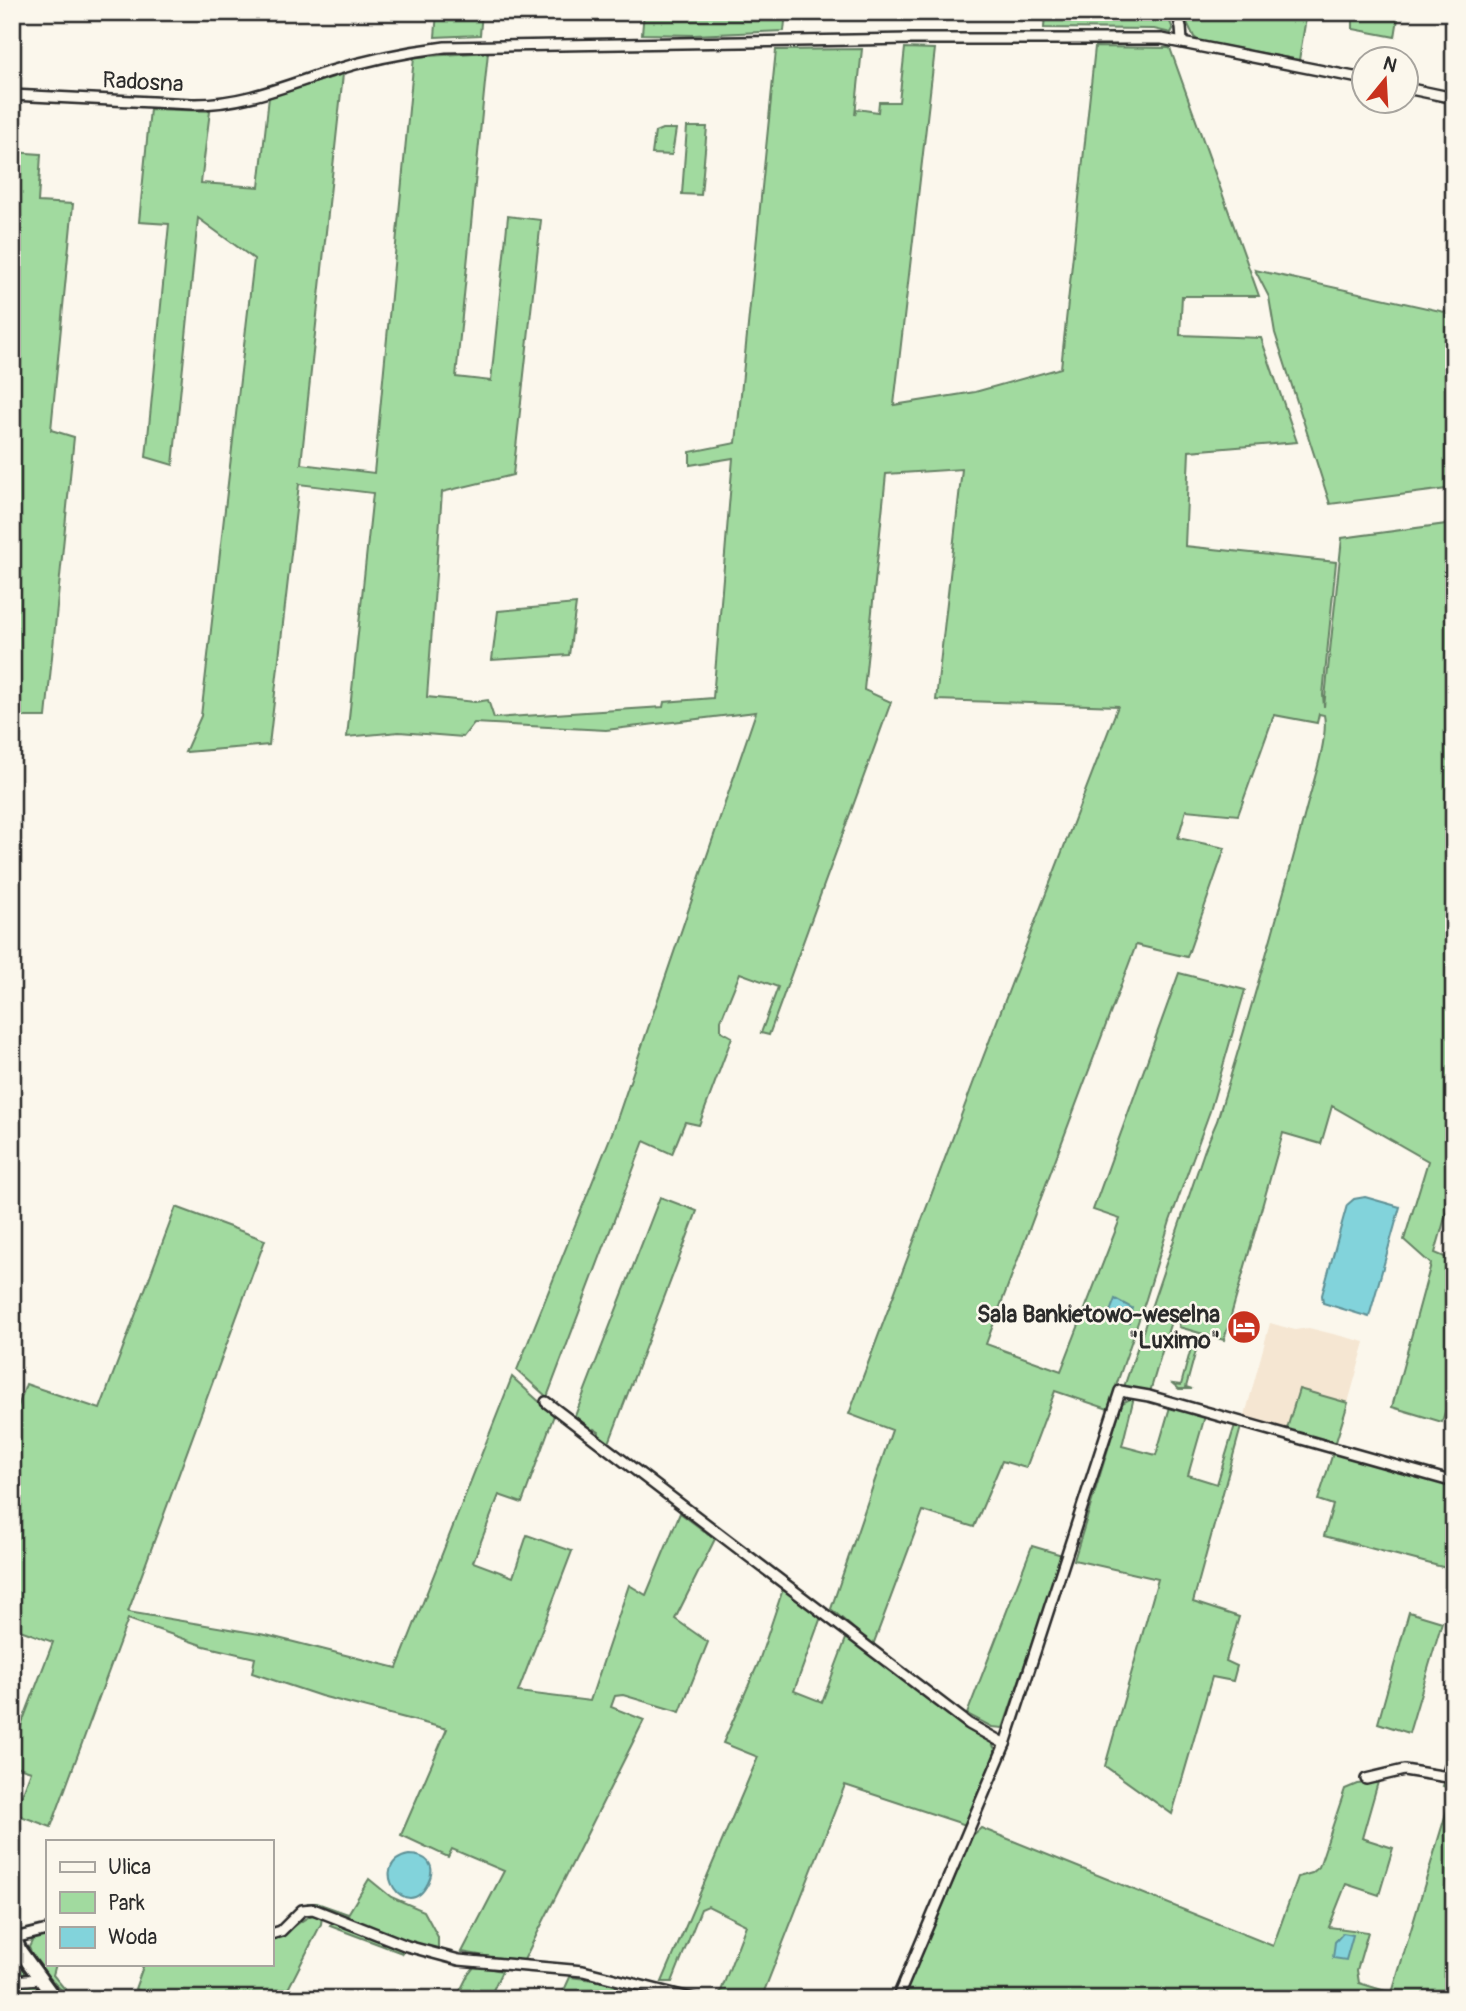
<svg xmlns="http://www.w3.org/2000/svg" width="1466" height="2011" viewBox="0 0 1466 2011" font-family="Pangolin,sans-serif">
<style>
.built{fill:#f5e6d2}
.green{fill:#a1da9f;stroke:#668265;stroke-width:2}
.water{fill:#82d3db;stroke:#5f9095;stroke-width:2}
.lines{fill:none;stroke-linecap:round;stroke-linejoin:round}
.minor-casing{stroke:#2b2b2b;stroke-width:14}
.tertiary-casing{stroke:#2b2b2b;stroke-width:18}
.minor{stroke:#fbf7ec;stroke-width:9}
.tertiary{stroke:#fbf7ec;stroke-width:12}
.labels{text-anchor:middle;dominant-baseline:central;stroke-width:5;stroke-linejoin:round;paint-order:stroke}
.street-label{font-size:23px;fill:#2b2b2b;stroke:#fbf7ec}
.poi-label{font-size:23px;font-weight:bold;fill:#2b2b2b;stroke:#fbf7ec;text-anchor:end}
</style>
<rect width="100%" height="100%" fill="#fbf7ec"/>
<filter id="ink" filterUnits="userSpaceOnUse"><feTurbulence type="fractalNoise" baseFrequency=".0143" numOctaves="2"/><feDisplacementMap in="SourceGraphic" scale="14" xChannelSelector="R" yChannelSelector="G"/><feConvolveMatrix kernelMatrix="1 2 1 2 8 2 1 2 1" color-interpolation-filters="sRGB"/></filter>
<g filter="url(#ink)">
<!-- built -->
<path class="built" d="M1270 1323 1295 1330 1309 1328 1365 1342 1348 1403 1299 1389 1286 1432 1244 1419Z"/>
<!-- green -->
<g class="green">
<path d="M437 12H482L480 35 435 37Z"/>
<path d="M644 12H786L784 31 694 35 642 34Z"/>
<path d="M1045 12H1166L1173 29 1171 33 1154 29 1044 28Z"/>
<path d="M1182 12H1307L1299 60 1199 41 1194 37Z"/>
<path d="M1353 12H1399L1395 37 1353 29Z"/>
<path d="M1095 47 1170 48 1259 296H1182L1180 335 1261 338 1297 442 1189 451 1185 546 1336 562 1323 695 1324 707 1342 538 1454 523V1186L1435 1253 1454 1261V1389H1452L1442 1422 1392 1407 1431 1264 1404 1240 1428 1161 1332 1106 1321 1144 1283 1133 1224 1340 1179 1327 1180 1323 1171 1321 1150 1392 1124 1387 1205 1149 1217 1121C1248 1019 1278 917 1305 813 1311 789 1329 738 1324 715L1319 714 1317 723 1274 715 1238 815 1186 810 1178 838 1225 848 1187 957 1136 945 986 1344 1061 1371 1120 1219 1093 1210 1179 973 1245 990 1210 1111 1170 1221 1146 1299 1108 1409 1055 1391 1026 1468 1002 1461 974 1527 923 1511 873 1645 831 1609 892 1430 849 1414 974 1081 1118 706 936 700 962 469 886 474 864 690 891 702 769 1035 761 1033 778 987 740 973 721 1020V1031L732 1037 699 1125 685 1122 672 1154 644 1141 547 1397 517 1370 614 1128 756 712 606 730 474 723 463 737 399 732 347 737 373 493 299 484 269 745 185 752 201 716 254 259 198 218 173 465 146 457 169 224 139 222 150 109 210 111 201 183 259 187 269 97 343 74 301 464 374 473 414 57 488 52 456 377 491 381 508 216 541 220 513 475 442 492 427 697 475 702 488 700 494 718 663 707 664 702 713 698 733 458 690 465V452L736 443 776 50 862 49 855 115 857 109 878 112 879 102H899L905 48 935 49 894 405 975 392 1061 368Z"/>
<path d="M687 127H707L701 195 682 194Z"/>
<path d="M662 129H676L672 155 652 154 655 132Z"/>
<path d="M12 152 41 154 38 202 73 204 51 430 74 437 46 717H12Z"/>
<path d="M1255 270 1454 314V488L1330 504 1275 333 1269 297Z"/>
<path d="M576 604 569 655 492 660 498 611Z"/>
<path d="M660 1197 697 1211 609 1443 599 1436V1432L594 1429 593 1431 575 1416Z"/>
<path d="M176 1207 265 1240 128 1612 266 1635 397 1668 512 1377 554 1415 522 1503 499 1495 473 1562 513 1577 527 1535 572 1551 518 1692 590 1701 629 1585 646 1595 680 1513 715 1539 675 1619 708 1642 680 1712 623 1695 615 1696 611 1707 644 1720 524 1960 491 1957 462 1952 504 1871 452 1849 448 1857 401 1835 447 1729 321 1696 252 1673 255 1658 204 1646 128 1619 51 1827 15 1814 31 1771 12 1765V1749L53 1642 12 1627V1424L26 1384 100 1409Z"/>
<path d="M1194 1338 1205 1344 1198 1343 1186 1387 1192 1389H1179L1173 1384 1181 1385 1193 1341 1187 1339Z"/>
<path d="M1299 1389 1348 1403 1335 1445 1286 1432Z"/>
<path d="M1134 1397 1122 1446 1156 1455 1170 1407 1205 1416 1188 1475 1217 1484 1235 1425 1241 1427 1193 1602 1239 1617 1226 1661 1237 1666 1233 1681 1212 1677 1172 1814 1105 1766 1158 1579 1074 1560 1122 1403Z"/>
<path d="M1333 1453 1454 1487V1598L1450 1597 1445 1586 1450 1569 1324 1536 1333 1505 1318 1500Z"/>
<path d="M1032 1546 1062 1555 1003 1728 992 1727 967 1714Z"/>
<path d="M783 1589 821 1617 794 1691 822 1702 847 1636 991 1742 995 1749V1756L966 1825 845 1785 761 1999H718L746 1925 708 1906 701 1909 672 1982H662L758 1757 723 1743 758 1664Z"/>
<path d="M1409 1612 1442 1622 1409 1733 1378 1723Z"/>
<path d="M1378 1782 1362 1838 1393 1848 1379 1895 1346 1884 1329 1927 1368 1932 1357 1970 1359 1983 1392 1993 1453 1790 1443 1786 1445 1782 1454 1784V1999H903L972 1836 981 1828 1273 1946 1298 1877 1312 1873 1319 1867 1345 1789 1357 1784Z"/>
<path d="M369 1879 391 1897 424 1911 438 1937V1951L309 1906 308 1903H317L348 1914Z"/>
<path d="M312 1915 322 1917 321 1924 283 1999H163L135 1989 144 1964H271V1940C287 1934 297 1922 312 1915Z"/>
<path d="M334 1921 402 1947V1953L330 1926Z"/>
<path d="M47 1934V1964H56L53 1975 73 1999C60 1991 33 1962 29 1947L33 1939Z"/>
<path d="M12 1947 27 1971 23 1975 12 1977Z"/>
<path d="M475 1966 502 1971 489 1999H456L468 1975Z"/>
<path d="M570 1977 618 1983 609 1999H560Z"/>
<path d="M34 1984 41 1988 50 1999H12V1986Z"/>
</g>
<!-- water -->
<g class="water">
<path d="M1365 1197 1400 1207 1369 1317 1323 1303 1322 1295 1347 1205 1354 1199Z"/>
<path d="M1115 1299 1132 1308 1129 1323 1108 1317Z"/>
<path d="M409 1855C427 1855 437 1865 428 1883 407 1926 365 1863 409 1855Z"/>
<path d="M1343 1933 1353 1935 1346 1960 1333 1958 1335 1942Z"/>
</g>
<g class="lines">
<!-- minor casing -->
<g class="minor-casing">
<g id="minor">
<path d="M1177 12 1181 27 1182 41"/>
<path d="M1406 88 1454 98"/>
<path d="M12 95 192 104C240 105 283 87 328 72 366 60 405 52 445 47L911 39H1162L1364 79"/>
<path d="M546 1402 969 1724 1005 1744"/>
<path d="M1447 1776 1454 1753"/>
<path d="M1366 1779 1404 1770 1454 1778"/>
<path d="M271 1934 281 1931 302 1910 313 1909 407 1946 459 1960 583 1971 694 1999"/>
<path d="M14 1938 47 1930"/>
<path d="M12 1981 39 1979"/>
<path d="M897 1999 1005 1744 1120 1391 1149 1396 1454 1482"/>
</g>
</g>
<!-- tertiary casing -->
<g class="tertiary-casing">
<path id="tertiary" d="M12 1932 20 1951 55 1999"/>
</g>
<!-- minor -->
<use href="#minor" class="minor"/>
<!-- tertiary -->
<use href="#tertiary" class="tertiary"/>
</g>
</g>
<!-- icons -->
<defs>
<g id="hotel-disc" transform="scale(1.75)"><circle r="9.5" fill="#c8321e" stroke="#fbf7ec"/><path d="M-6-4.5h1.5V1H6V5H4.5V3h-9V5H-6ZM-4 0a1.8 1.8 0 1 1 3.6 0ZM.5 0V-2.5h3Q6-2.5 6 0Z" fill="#fff"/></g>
</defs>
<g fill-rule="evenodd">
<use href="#hotel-disc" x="1244" y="1327"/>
</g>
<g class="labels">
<!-- street labels -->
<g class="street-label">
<text transform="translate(143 82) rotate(3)">Radosna</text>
</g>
<!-- poi labels -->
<g class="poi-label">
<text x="1220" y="1314">Sala Bankietowo-weselna<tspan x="1220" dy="26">"Luximo"</tspan></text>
</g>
</g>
<!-- margin -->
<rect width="1466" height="2011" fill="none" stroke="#fbf7ec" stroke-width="42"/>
<rect x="21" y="21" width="1424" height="1969" fill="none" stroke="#2b2b2b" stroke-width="2.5" filter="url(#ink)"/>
<!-- legend -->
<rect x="46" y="1840" width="228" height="126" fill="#fbf7ec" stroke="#a8a59f" stroke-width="2"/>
<rect x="60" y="1862" width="35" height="10" fill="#fbf7ec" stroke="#a8a59f" stroke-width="2"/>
<text x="108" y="1874" font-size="21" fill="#2b2b2b">Ulica</text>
<rect x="60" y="1892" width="35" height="21" fill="#a1da9f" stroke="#a8a59f" stroke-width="2"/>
<text x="108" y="1910" font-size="21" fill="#2b2b2b">Park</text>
<rect x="60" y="1927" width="35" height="21" fill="#82d3db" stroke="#a8a59f" stroke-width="2"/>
<text x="108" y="1944" font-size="21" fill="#2b2b2b">Woda</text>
<!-- north arrow -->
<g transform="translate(1385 80) rotate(18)"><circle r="33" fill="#fbf7ec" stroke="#a8a59f" stroke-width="2"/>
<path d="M0-5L12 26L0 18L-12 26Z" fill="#c8321e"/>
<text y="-10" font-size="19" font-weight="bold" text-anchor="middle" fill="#2b2b2b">N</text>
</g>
</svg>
